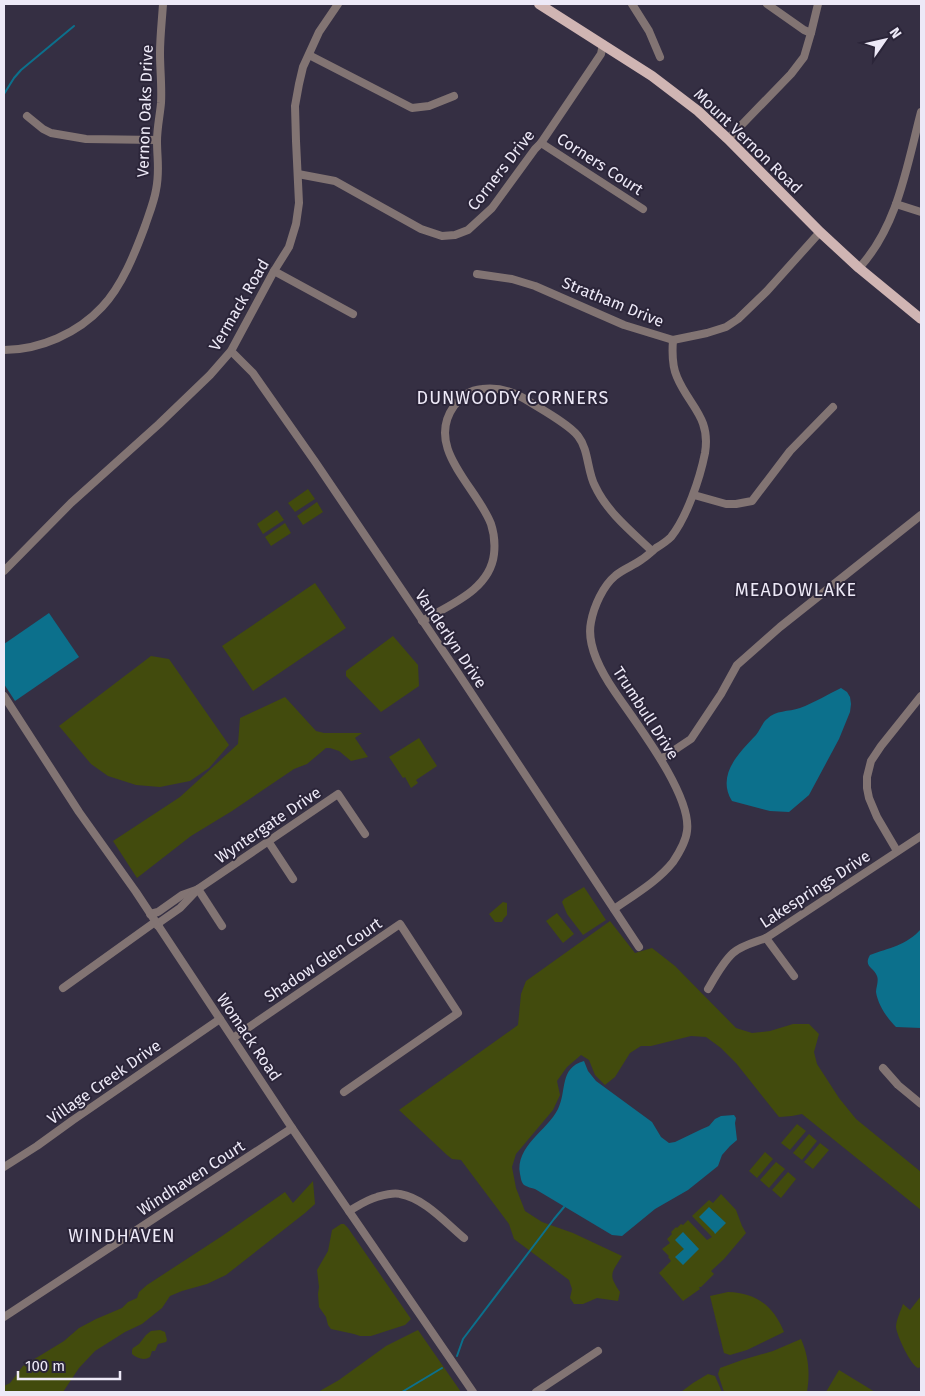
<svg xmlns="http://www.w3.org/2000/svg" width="925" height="1396" viewBox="0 0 925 1396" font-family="'Fira Sans',sans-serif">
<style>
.green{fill:#424b0d}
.water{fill:#0c708c}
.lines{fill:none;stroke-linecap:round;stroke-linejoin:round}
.stream{stroke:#0c708c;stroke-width:2}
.minor{stroke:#827473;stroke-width:8}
.major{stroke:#d0b5b3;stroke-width:10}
.labels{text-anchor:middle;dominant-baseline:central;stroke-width:4;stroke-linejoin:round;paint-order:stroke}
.street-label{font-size:16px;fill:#ede9f7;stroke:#2b2539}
.neighbourhood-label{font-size:18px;letter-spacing:1px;fill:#ede9f7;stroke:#2b2539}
</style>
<rect width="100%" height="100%" fill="#352f43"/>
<!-- green -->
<g class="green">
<path d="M308 489 315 499 295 512 288 503Z"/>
<path d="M317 502 323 512 303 525 297 516Z"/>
<path d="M277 510 284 520 263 534 257 524Z"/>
<path d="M285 523 291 533 271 546 265 537Z"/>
<path d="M315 583 346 628 253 691 222 646Z"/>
<path d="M393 636 418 665 419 686 381 712 346 676V671Z"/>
<path d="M151 656 169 659 229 745 209 768 190 781 160 787 136 785 108 776 91 764 59 726Z"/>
<path d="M285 697 316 731 324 733H362L355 738 368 757 351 761 339 751 330 748H326L307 764 294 769 232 811 191 836 137 878 113 841 180 797 238 744 240 718Z"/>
<path d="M419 738 437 766 416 780 418 783 411 788 405 777 403 778 389 757Z"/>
<path d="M584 887 606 920 583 935 567 914 562 902 564 899Z"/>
<path d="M503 902 507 903V915L504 918 502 922H495L489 914Z"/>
<path d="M557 913 574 934 563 943 546 921Z"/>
<path d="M610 921 635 953 652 948 675 966 736 1028 752 1033 770 1031 793 1024H809L819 1034 814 1052 817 1064 839 1098 856 1119 921 1172V1210L802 1114 792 1116 779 1117 736 1063 721 1048 706 1037 691 1036 651 1046H641L630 1053 615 1077 605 1085 595 1075 589 1060 581 1055 567 1067 557 1081 560 1095 553 1110 516 1154 512 1167 516 1188 525 1211 542 1222 573 1233 622 1256C611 1274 608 1274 620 1292L618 1301 597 1298 583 1304H574L570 1298 572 1289 569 1280 514 1239 509 1224 461 1160 452 1159 447 1155 399 1110 518 1025 521 994 526 981Z"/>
<path d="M797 1124 806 1131 790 1150 781 1143Z"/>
<path d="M809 1134 817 1141 802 1160 793 1153Z"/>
<path d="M820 1143 829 1150 813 1169 804 1162Z"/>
<path d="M765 1152 773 1159 757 1178 749 1171Z"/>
<path d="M776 1162 785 1169 769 1188 760 1180Z"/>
<path d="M788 1172 796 1179 781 1198 772 1190Z"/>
<path d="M313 1181 315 1204 305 1213 226 1275 207 1284 182 1291 170 1296 162 1308 142 1324 125 1332 95 1351 79 1368 63 1392H4V1386L10 1383 23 1366 64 1341 79 1328 96 1319 122 1308 128 1302 137 1298 139 1292 147 1285 222 1236 285 1192 293 1203Z"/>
<path d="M721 1194 736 1210 742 1226 746 1233 724 1259 711 1271 714 1274 701 1287H699L700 1289 683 1301 659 1273 671 1261 668 1257 669 1256 662 1249 670 1243 667 1239 672 1234 671 1232 676 1227 677 1228 681 1224 683 1225 688 1220 707 1240 712 1237 692 1216 709 1200 713 1203Z"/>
<path d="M341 1224H344L348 1228 411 1319 405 1325 371 1336H360L354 1334 331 1329 328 1325 326 1317 319 1307 318 1294 319 1287 317 1270 328 1251 332 1230Z"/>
<path d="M728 1292C756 1293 773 1305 784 1332L747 1350 730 1355 724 1353 710 1296Z"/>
<path d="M921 1296V1367L918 1368C910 1364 897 1336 896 1327 896 1320 901 1310 903 1304L910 1310Z"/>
<path d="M160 1330 165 1332 167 1340 166 1342 158 1344 155 1351H152L150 1357C144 1361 137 1358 132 1354V1350L133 1348 139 1344 146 1335 151 1331Z"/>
<path d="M418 1330 461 1392H318L339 1380 386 1346Z"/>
<path d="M801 1339C809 1357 810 1374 807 1392H724L718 1374 720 1368 742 1360 773 1351Z"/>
<path d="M839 1370 875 1392H826Z"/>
<path d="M708 1374 715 1376 722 1392H681L693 1383Z"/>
</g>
<!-- water -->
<g class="water">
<path d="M49 613 79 657 15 701 4 684V644Z"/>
<path d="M841 688 847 692 850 697 851 704 850 712 839 739 809 795 789 812 770 811 732 801C716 775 739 753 756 735 760 730 762 723 767 719 776 710 788 712 800 708 814 703 828 694 841 688Z"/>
<path d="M921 929V1028L896 1027C887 1018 878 1005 876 992 876 987 879 981 877 976 874 967 863 967 870 955 889 948 907 945 921 929Z"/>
<path d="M584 1061 588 1071 596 1081 652 1122 661 1137 669 1143 675 1142 702 1129 709 1126 715 1119 721 1116 734 1115 736 1118 735 1123 737 1140 730 1146 722 1155 718 1166 688 1190 655 1209 622 1236 612 1235 535 1189C532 1188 527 1187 524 1185 521 1182 521 1178 520 1174 515 1146 547 1131 558 1109 567 1091 559 1068 584 1061Z"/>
<path d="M709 1207 726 1223 715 1234 714 1232 699 1217Z"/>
<path d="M683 1232 699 1249 683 1265 675 1257 684 1249 675 1240Z"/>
</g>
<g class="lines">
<!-- stream -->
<g class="stream">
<path d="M4 94 14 78 21 70 74 26"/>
<path d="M457 1356 463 1339 554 1219 564 1207"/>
<path d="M402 1392 442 1368"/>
</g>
<!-- minor -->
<g class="minor">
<path d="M632 4 649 31 660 57"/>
<path d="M767 4 804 30 811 33"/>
<path d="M309 55 412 108 429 106 454 96"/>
<path d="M27 116 43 129 51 133 86 139 157 140"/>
<path d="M728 139 791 74 804 57 811 33 818 4"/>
<path d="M541 143 643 209"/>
<path d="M298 174 335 181 421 229 442 236 455 235 468 230 492 208 535 149 541 143 601 54 603 44"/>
<path d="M896 204 921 212"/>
<path d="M859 268C898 226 907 165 921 112"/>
<path d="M274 271 353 314"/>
<path d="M477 274 512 279 535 286 624 325 673 340 707 333 726 327 738 319 767 291 820 232"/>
<path d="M4 350C40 350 78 333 102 307 122 286 135 253 145 226 149 214 154 202 156 190 160 171 157 159 157 141 157 128 160 115 161 103 162 86 160 70 160 53 160 37 162 20 163 4"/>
<path d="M231 351 253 373 316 463 458 673 639 947"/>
<path d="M694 495 726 504H736L752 501 790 451 833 407"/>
<path d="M4 571 71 503 159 424 210 375 231 351 274 271 289 247 296 224 299 203 296 141 295 106 299 84 303 67 319 32 338 4"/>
<path d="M422 621C449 605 490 590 494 554 495 545 494 533 491 524 477 487 424 448 454 406 461 396 471 390 482 389 498 387 512 391 525 399 539 408 569 424 578 436 589 450 587 471 595 486 607 512 632 532 652 551"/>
<path d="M4 696 79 812 136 892 292 1128 473 1392"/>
<path d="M661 759 691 739 721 694 737 665 780 627 921 515"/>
<path d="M268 841 293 879"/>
<path d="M897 851 877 817 869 798 867 788V777L871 761 881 746 921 696"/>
<path d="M198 889 222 926"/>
<path d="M614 909C634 895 658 881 673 862 679 853 686 841 687 831 692 795 636 723 615 692 602 673 586 646 591 622 594 606 603 586 615 576 623 569 633 566 641 560 646 557 651 552 656 548 661 545 667 541 671 537 687 517 700 478 705 453 711 417 689 406 677 377 672 366 672 353 673 340"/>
<path d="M150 914 158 912 182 895 196 890"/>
<path d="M158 926 160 922 180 908 198 889 338 794 365 834"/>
<path d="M766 938 794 976"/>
<path d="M63 988 155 922"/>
<path d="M708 989C715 977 723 962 733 953 742 945 756 942 766 938L921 836"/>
<path d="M233 1038 400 924 458 1013 344 1092"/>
<path d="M883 1068 898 1085 921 1104"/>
<path d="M4 1167 37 1146 73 1120 220 1019"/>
<path d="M349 1211C358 1206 366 1200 377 1197 384 1195 393 1192 400 1194 424 1198 446 1223 464 1238"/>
<path d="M4 1317 292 1128"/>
<path d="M536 1392 598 1351"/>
</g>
<!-- major -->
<path class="major" d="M539 4 652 76 698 111 728 139 820 232 859 268 921 319"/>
</g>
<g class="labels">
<!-- street labels -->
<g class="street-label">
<text transform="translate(145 111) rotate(-88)">Vernon Oaks Drive</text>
<text transform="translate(748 141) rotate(44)">Mount Vernon Road</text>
<text transform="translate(600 164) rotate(33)">Corners Court</text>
<text transform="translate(501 170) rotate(-52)">Corners Drive</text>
<text transform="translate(613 302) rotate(22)">Stratham Drive</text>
<text transform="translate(239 305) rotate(-60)">Vermack Road</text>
<text transform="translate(451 639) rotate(56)">Vanderlyn Drive</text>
<text transform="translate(646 713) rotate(57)">Trumbull Drive</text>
<text transform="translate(268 825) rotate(-34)">Wyntergate Drive</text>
<text transform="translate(815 889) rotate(-33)">Lakesprings Drive</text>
<text transform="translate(323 960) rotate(-34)">Shadow Glen Court</text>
<text transform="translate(249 1037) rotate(56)">Womack Road</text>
<text transform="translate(104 1082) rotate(-35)">Village Creek Drive</text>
<text transform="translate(191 1178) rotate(-33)">Windhaven Court</text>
</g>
<!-- neighbourhood labels -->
<g class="neighbourhood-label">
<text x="513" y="398">DUNWOODY CORNERS</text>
<text x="796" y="590">MEADOWLAKE</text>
<text x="122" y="1236">WINDHAVEN</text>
</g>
</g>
<!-- border -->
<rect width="925" height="1396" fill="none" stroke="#ede9f7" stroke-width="10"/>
<!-- north arrow -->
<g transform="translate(885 40) rotate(56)" stroke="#2b2539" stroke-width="4" paint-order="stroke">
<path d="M0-4L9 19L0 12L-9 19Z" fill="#ede9f7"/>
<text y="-8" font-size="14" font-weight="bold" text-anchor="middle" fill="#ede9f7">N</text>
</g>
<!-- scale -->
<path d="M18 1371v8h102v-8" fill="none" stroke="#ede9f7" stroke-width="2.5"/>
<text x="25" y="1371" font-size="15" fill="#ede9f7" stroke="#2b2539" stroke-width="4" paint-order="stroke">100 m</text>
</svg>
